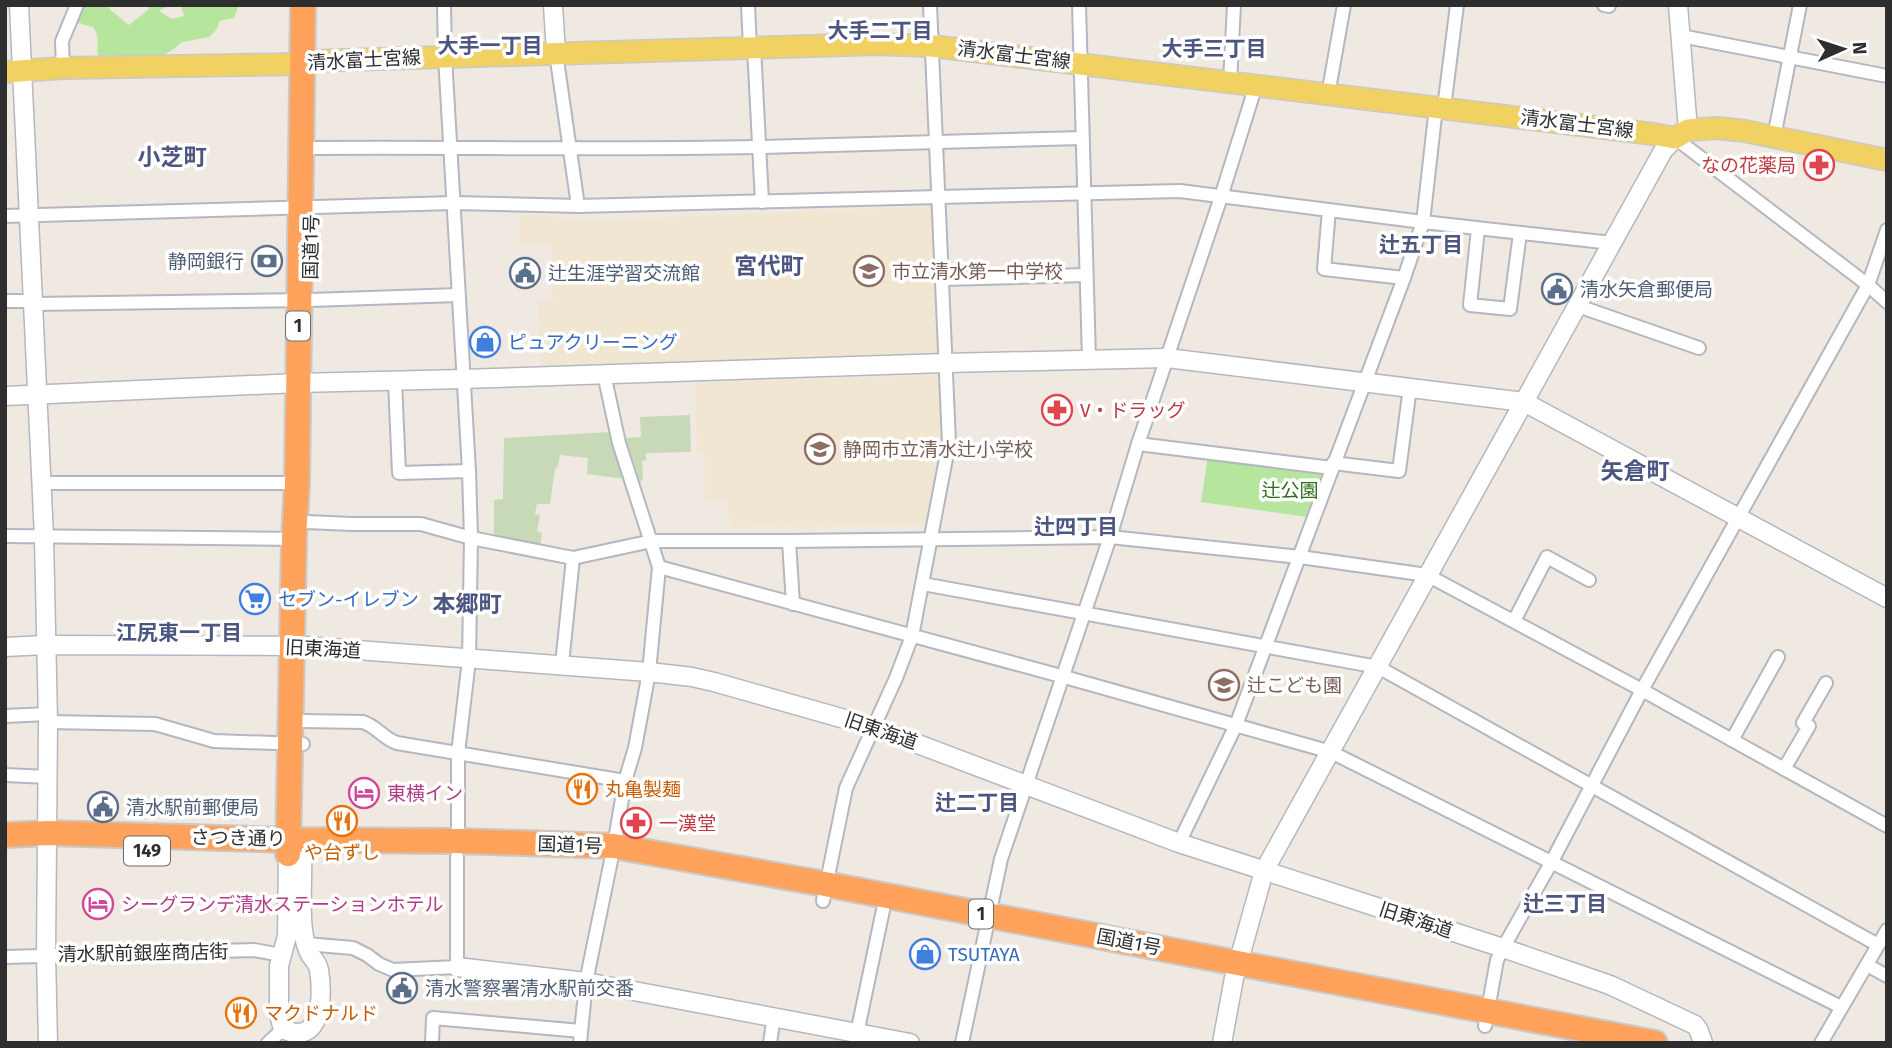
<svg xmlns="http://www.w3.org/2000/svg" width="1892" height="1048" viewBox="0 0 1892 1048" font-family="'Fira Sans','Noto Sans JP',sans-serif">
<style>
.education{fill:#f0e6d1}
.green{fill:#b6e59e}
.cemetery{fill:#c8d9b8}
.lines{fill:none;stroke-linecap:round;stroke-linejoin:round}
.street-casing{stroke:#b4b7c1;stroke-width:16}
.secondary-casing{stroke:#b4b7c1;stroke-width:21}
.primary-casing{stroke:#c9c9c9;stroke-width:24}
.highway-casing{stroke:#c9c9c9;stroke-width:28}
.street{stroke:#fff;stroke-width:12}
.secondary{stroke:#fff;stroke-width:18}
.primary{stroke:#f2d163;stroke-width:21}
.highway{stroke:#ffa35c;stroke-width:24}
.labels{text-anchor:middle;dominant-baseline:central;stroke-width:7;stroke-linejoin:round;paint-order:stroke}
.shield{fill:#fff;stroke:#6d6d6d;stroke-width:2}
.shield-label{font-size:18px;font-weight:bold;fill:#2e2e2e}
.street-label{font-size:19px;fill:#2e2e2e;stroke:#fff}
.health-label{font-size:19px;fill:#be3a42;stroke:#fff;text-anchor:start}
.service-label{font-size:19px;fill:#4e5e75;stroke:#fff;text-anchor:start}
.education-label{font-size:19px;fill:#785e54;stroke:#fff;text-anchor:start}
.shop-label{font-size:19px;fill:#366cbe;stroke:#fff;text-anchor:start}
.park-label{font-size:19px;fill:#2c6e1b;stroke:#fff}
.food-label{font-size:19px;fill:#c56008;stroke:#fff;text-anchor:start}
.hotel-label{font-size:19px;fill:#b23c85;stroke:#fff;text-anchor:start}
.neighbourhood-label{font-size:21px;font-weight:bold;fill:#4d5680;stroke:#fff}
.quarter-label{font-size:23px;font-weight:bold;fill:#4d5680;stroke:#fff}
</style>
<rect width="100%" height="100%" fill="#efe9e1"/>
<!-- education -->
<g class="education">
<path d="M931 206 937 354 542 366 537 301H553L551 245 519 244 520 214 600 220Z"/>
<path d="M940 375 943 447 925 526 730 527 727 499 705 500V454L697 451 695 383Z"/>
</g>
<!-- green -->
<g class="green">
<path d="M79 5H108L111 11C118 14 122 21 129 25L149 9 146 5H170L159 11 172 19 184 16 181 5H239L234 18 220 21 216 30 209 37 182 42 175 48 156 60 105 59 98 55C96 43 101 39 93 27L77 23 74 21Z"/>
<path d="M1208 456 1325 471 1308 517 1201 502Z"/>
</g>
<!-- cemetery -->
<g class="cemetery">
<path d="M690 415 691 452 646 453V460L642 461 643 480 640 482 626 438 641 437 640 417Z"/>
<path d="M610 432 625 479 587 474 588 458 560 455 558 467 555 468 550 504H537L535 514 540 515 537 531 542 533 540 546 494 537V500L503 499 504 438Z"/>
</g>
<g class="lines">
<!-- street casing -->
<g class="street-casing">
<g id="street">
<path d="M444 5 445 56 469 471 471 538 469 660 458 753V841"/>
<path d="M748 5 750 48"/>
<path d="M1079 5 1089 359"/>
<path d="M1604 5 1609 6"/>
<path d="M1681 36 1887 76"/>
<path d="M754 47 762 202"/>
<path d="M556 53 578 206"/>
<path d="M63 68 62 41 77 5"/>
<path d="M1230 82 1234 5"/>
<path d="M1328 95 1344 5"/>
<path d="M1444 108 1457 5"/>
<path d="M1774 137 1800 5"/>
<path d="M1675 138 1868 285 1887 302"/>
<path d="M312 148C461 147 610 150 758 147 866 145 974 140 1082 138"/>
<path d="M1329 210 1324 269 1404 278"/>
<path d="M5 216 453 203 578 206 1180 191 1423 222 1612 243"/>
<path d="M1478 229 1470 305 1510 309 1520 233"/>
<path d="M943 279 1086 275"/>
<path d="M5 301H32"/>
<path d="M33 304 310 300 458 295"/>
<path d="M1578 306 1699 348"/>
<path d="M395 381 399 473 469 471"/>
<path d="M1138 444 1332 468"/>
<path d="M1333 463 1399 471 1410 387"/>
<path d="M42 483H299"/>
<path d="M306 522 352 524H421L471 538 573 558 652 541H789L1110 537 1300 557 1427 575 1642 690 1887 826"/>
<path d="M5 536 299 539"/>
<path d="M789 541 793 604"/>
<path d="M659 567 1061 676 1331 752 1841 1007"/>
<path d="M923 584 1378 667 1878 945"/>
<path d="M1514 621 1547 557 1589 580"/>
<path d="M562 664 573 558"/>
<path d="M5 716 48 714"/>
<path d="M303 721 363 722C376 726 384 739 397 743L625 781"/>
<path d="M48 722 155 724 214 741 303 744"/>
<path d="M1732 740 1778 657"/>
<path d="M1784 769 1809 726 1803 723 1826 683"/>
<path d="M5 775 48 777"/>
<path d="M1179 843 1236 725 1404 278 1423 222 1436 107"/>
<path d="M823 901 846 788 896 678 912 636 949 443 930 5"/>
<path d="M306 944 353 948 367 955 379 964 393 970 457 967V857"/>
<path d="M5 957 254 950 281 955"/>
<path d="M1867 965 1887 976"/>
<path d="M1485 1026 1497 960 1503 948 1551 863 1642 690 1868 285 1887 230"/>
<path d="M268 1043 283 1029"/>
<path d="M432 1043 433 1018 581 1031"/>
<path d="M580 1043 586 982 614 846 625 781 635 748 649 672 659 567 619 443 604 374"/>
<path d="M770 1043 774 1016"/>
<path d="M855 1043 883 910"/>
<path d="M962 1043 1001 859 1110 537 1138 444 1221 197 1256 85"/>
<path d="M1821 1043 1887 930"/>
</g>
</g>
<!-- secondary casing -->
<g class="secondary-casing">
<g id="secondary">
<path d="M19 5 44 537 48 722 46 955 48 1043"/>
<path d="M553 5 556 53"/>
<path d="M1678 5 1688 130"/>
<path d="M5 396 298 383 463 379 946 363 1167 358 1524 402 1887 598"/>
<path d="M5 647 46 645 304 646 649 672 692 677 714 682 873 727 1179 843 1503 948 1610 985 1695 1025 1699 1031 1703 1043"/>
<path d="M288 854 287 936 279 966V1015L283 1029C323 1048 323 994 319 970 318 964 315 961 311 956 307 949 304 939 303 930 300 905 303 879 302 854"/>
<path d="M457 967 586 982 910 1043"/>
<path d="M1222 1043 1234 978 1264 871 1663 151 1675 138"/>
</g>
</g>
<!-- primary casing -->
<g class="primary-casing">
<path id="primary" d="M5 72 63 68 302 64 313 61 877 44 932 46 1653 134 1675 138 1688 130 1717 128 1745 131 1887 160"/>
</g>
<!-- highway casing -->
<g class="highway-casing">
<g id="highway">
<path d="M5 835 48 833 289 840 458 841 614 846 825 884 1655 1043"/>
<path d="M288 854 294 538 297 483 303 5"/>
</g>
</g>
<!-- street -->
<use href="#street" class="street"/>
<!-- secondary -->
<use href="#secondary" class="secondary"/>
<!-- primary -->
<use href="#primary" class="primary"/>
<!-- highway -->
<use href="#highway" class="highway"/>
</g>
<!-- icons -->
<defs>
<g id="pharmacy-ring" transform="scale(1.575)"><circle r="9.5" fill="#fff" stroke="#e0444e" stroke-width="1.5"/><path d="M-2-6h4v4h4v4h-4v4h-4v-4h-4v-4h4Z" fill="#e0444e"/></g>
<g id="bank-ring" transform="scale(1.575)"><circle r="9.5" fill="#fff" stroke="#5c6f8a" stroke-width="1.5"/><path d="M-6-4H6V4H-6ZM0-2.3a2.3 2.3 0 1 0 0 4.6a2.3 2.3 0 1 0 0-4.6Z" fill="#5c6f8a"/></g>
<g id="school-ring" transform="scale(1.575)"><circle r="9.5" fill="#fff" stroke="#8d6e63" stroke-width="1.5"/><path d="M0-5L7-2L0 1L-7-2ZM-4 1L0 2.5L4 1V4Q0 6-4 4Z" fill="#8d6e63"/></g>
<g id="civic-ring" transform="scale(1.575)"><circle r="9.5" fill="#fff" stroke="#5c6f8a" stroke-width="1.5"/><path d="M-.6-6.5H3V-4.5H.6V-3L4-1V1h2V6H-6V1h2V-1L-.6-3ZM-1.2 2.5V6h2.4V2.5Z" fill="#5c6f8a"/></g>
<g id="shop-ring" transform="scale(1.575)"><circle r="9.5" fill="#fff" stroke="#3f7fe0" stroke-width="1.5"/><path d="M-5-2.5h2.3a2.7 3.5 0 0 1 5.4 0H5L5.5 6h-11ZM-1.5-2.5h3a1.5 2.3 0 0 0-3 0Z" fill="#3f7fe0"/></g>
<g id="supermarket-ring" transform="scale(1.575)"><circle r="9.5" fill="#fff" stroke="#3f7fe0" stroke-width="1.5"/><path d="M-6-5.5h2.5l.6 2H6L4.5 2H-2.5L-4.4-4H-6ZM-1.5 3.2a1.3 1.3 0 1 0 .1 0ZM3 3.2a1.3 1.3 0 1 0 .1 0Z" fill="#3f7fe0"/></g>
<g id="restaurant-ring" transform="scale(1.575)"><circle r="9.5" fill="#fff" stroke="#e8710a" stroke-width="1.5"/><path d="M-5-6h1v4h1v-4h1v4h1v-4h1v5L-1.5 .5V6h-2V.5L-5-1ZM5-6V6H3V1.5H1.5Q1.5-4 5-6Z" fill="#e8710a"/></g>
<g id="hotel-ring" transform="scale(1.575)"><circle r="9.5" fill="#fff" stroke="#d1479c" stroke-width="1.5"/><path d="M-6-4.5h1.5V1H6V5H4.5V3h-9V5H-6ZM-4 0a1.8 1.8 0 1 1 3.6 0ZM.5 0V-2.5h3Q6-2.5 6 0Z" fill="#d1479c"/></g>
</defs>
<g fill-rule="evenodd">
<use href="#pharmacy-ring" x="1819" y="165"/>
<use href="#bank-ring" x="267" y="261"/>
<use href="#school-ring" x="869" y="271"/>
<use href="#civic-ring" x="525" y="273"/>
<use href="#civic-ring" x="1557" y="289"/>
<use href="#shop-ring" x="485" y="342"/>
<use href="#pharmacy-ring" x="1057" y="410"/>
<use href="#school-ring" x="820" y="449"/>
<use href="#supermarket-ring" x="255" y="599"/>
<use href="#school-ring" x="1224" y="685"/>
<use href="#restaurant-ring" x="582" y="789"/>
<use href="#hotel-ring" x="364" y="793"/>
<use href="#civic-ring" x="103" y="807"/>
<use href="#restaurant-ring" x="342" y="821"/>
<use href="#pharmacy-ring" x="636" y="823"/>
<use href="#hotel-ring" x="98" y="904"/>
<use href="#shop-ring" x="925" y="954"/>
<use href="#civic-ring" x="402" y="988"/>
<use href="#restaurant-ring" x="241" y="1013"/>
</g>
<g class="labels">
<!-- shield labels -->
<g class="shield">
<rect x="286" y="311.5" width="24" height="29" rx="5"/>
<rect x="124" y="836.5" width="46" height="29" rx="5"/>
<rect x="969" y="899.5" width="24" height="29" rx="5"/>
</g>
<g class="shield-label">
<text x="298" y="326">1</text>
<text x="147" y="851">149</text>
<text x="981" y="914">1</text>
</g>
<!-- street labels -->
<g class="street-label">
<text transform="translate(1014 55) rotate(7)">清水富士宮線</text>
<text transform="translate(364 60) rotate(-3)">清水富士宮線</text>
<text transform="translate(1577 124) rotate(7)">清水富士宮線</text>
<text transform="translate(311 247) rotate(-89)">国道1号</text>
<text transform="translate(323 649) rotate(3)">旧東海道</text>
<text transform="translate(881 731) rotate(19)">旧東海道</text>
<text transform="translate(238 838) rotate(1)">さつき通り</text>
<text transform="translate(570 845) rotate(2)">国道1号</text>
<text transform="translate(1416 920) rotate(18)">旧東海道</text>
<text transform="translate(1129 942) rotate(11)">国道1号</text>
<text transform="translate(143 953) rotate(-1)">清水駅前銀座商店街</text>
</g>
<!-- health labels -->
<g class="health-label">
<text x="1796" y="165" text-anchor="end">なの花薬局</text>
<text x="1080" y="410">V・ドラッグ</text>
<text x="659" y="823">一漢堂</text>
</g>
<!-- service labels -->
<g class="service-label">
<text x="244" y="261" text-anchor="end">静岡銀行</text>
<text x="548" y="273">辻生涯学習交流館</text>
<text x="1580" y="289">清水矢倉郵便局</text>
<text x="126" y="807">清水駅前郵便局</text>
<text x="425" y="988">清水警察署清水駅前交番</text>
</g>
<!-- education labels -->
<g class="education-label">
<text x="892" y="271">市立清水第一中学校</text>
<text x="843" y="449">静岡市立清水辻小学校</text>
<text x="1247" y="685">辻こども園</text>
</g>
<!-- shop labels -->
<g class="shop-label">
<text x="508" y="342">ピュアクリーニング</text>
<text x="278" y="599">セブン-イレブン</text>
<text x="948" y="954">TSUTAYA</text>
</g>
<!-- park labels -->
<g class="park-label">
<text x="1290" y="490">辻公園</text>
</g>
<!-- food labels -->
<g class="food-label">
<text x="605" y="789">丸亀製麺</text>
<text x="342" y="852" text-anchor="middle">や台ずし</text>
<text x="264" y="1013">マクドナルド</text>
</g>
<!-- hotel labels -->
<g class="hotel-label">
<text x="387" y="793">東横イン</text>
<text x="121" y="904">シーグランデ清水ステーションホテル</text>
</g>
<!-- neighbourhood labels -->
<g class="neighbourhood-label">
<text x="880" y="31">大手二丁目</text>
<text x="490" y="46">大手一丁目</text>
<text x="1214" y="49">大手三丁目</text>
<text x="1421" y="245">辻五丁目</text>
<text x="1076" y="527">辻四丁目</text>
<text x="179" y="633">江尻東一丁目</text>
<text x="977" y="803">辻二丁目</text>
<text x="1565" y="904">辻三丁目</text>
</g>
<!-- quarter labels -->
<g class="quarter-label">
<text x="172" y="157">小芝町</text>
<text x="769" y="266">宮代町</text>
<text x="1635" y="471">矢倉町</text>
<text x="467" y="604">本郷町</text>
</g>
</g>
<!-- border -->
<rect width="1892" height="1048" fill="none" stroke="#2e2e2e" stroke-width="14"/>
<!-- north arrow -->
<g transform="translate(1843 49) rotate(87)" stroke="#ffffff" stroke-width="5" paint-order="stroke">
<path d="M0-5L12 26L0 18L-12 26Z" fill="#2e2e2e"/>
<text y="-10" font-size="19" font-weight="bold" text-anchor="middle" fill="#2e2e2e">N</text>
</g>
</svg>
